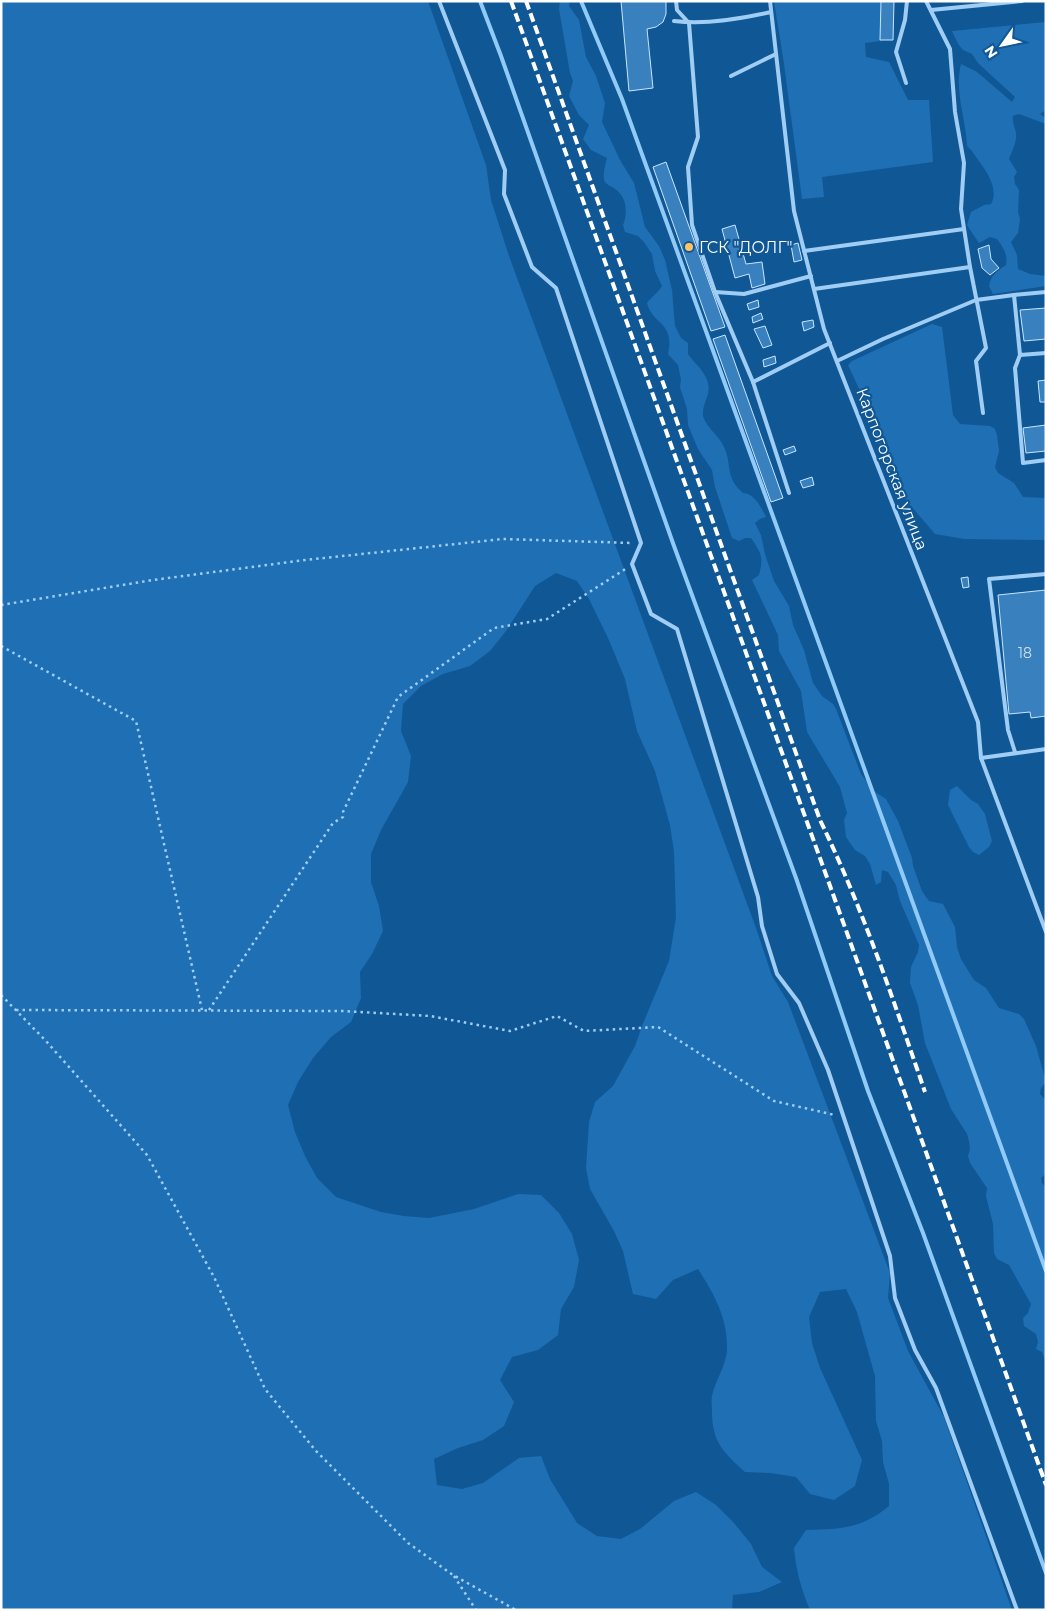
<svg xmlns="http://www.w3.org/2000/svg" width="1047" height="1611" viewBox="0 0 1047 1611" font-family="Montserrat,sans-serif">
<style>
.green{fill:#1f6fb4}
.lines{fill:none;stroke-linecap:round;stroke-linejoin:round}
.stream{stroke:#92caf7;stroke-width:4}
.building{fill:#3980bf;stroke:#c8e5fe}
.path{stroke:#a0cdf4;stroke-width:2.5;stroke-dasharray:2.5 4;stroke-linecap:butt}
.service{stroke:#a0cdf4;stroke-width:4}
.rail{stroke:#fff;stroke-width:4;stroke-dasharray:9 4;stroke-linecap:butt}
.poi-dot{fill:#ffc463;stroke:#105796;stroke-width:2}
.labels{text-anchor:middle;dominant-baseline:central;stroke-width:4.5;stroke-linejoin:round;paint-order:stroke}
.number-label{font-size:14px;fill:#cedfef}
.poi-label{font-size:16px;fill:#fff;stroke:#105796;text-anchor:start}
.street-label{font-size:16px;fill:#fff;stroke:#105796}
</style>
<rect width="100%" height="100%" fill="#105796"/>
<!-- green -->
<g class="green">
<path d="M1 1H428L486 165 491 200 509 256 756 928 772 976 788 1002 890 1273 888 1298 908 1351 944 1417 1012 1610H810C801 1589 796 1570 794 1548L806 1530C841 1529 861 1529 889 1506V1484L883 1462 882 1441 876 1421 875 1376 857 1312 846 1289 820 1292 809 1317 812 1343 820 1368 862 1460 855 1486 834 1500 810 1494 796 1477 771 1473 745 1472C724 1453 712 1442 712 1412 712 1407 711 1401 712 1396 715 1381 726 1366 727 1350 728 1318 714 1294 698 1269L673 1280 656 1299 633 1294 623 1251 614 1231 590 1189 586 1168 589 1122 595 1102 613 1086 635 1046 642 1026 669 961 676 917 674 852 670 825 655 771 637 731 625 679 608 638 589 599 577 581 556 573 535 586 506 631 490 651 470 666 443 674 421 686 403 704 401 731 411 756 408 782 381 830 371 854V882L379 906 383 931 372 954 360 972 361 998 351 1022 331 1037 313 1058 298 1082 288 1105 295 1132 305 1156 317 1178 336 1197 381 1212 404 1216 429 1218 474 1209 518 1194 541 1195 559 1213 572 1234 579 1260 574 1287 561 1309 558 1335 538 1350 512 1357 500 1380 514 1402 504 1426 483 1440 458 1448 434 1459 437 1485 462 1489 483 1483 519 1458 541 1456 550 1479 577 1523 597 1536 621 1539 640 1529 674 1501 696 1492 716 1505 734 1523 751 1544 762 1567 782 1582 759 1592 733 1595 732 1610H1Z"/>
<path d="M560 1H570L569 6 579 20 586 57 596 76 605 103 602 122 620 160 634 183 645 227 659 246 665 260 672 290 675 326 681 338 688 343V354C697 367 712 376 708 394 706 401 702 408 703 416 706 427 718 435 723 445 733 464 724 477 743 493 755 494 761 507 766 517L760 519 755 523 761 535 765 554 774 581 789 606 793 625 804 650 813 683 822 696 833 704 836 709 861 774 875 792 886 799 898 821 912 858 913 866 922 891 929 901 943 904 955 927 957 947 961 959 974 980 986 988 999 1008 1019 1014 1024 1019 1036 1046 1046 1082 1041 1088 1040 1094 1046 1100V1174L1041 1178 1042 1183 1046 1188V1364L1042 1352 1036 1349 1038 1342 1036 1334 1024 1326 1023 1318 1028 1313 1031 1304 1009 1265 997 1259 994 1253 993 1224 986 1196 987 1188 970 1163 968 1156 970 1149 969 1141 967 1134 951 1109 925 1043 918 1005 910 983 911 967 918 952 919 945 900 901 896 885 888 872 882 870 881 882 876 885 870 864 865 856 855 850 846 837 844 820 847 813 840 787 807 732 801 691 779 651 778 635 752 580 759 575C764 557 761 553 751 538H745L739 541 732 538 715 487 712 470 698 449 688 425 687 409 680 387 681 380 678 365 668 354C675 321 653 326 647 303 652 296 658 293 662 286L655 271 652 254 644 242 638 236 625 232 623 225C628 213 627 197 615 189 612 186 608 186 605 182 602 175 605 166 607 158L591 150 583 139 589 125 579 115 569 96 573 81 570 73 559 9Z"/>
<path d="M774 1H881V41L865 43 866 57 889 62 908 100H929L933 162 822 177 824 197 802 199 784 64Z"/>
<path d="M1046 22V110L1040 114 1046 118V124L1019 114 1013 116C1012 123 1015 127 1016 133 1017 142 1012 151 1009 159L1017 172 1014 177 1015 184 1019 190 1018 212 1020 219 1018 233 1011 242 1017 255 1018 269 1030 274 1046 276V286L993 294 989 286C991 275 997 271 1006 265 1008 254 1003 247 997 239L990 237 979 243 967 225 971 212 984 205 991 204C1001 186 981 165 972 151L967 146C966 118 954 92 961 64L977 72 1012 102 1015 97 978 63 972 54 963 50 958 44 952 31Z"/>
<path d="M932 324 942 327 953 415 960 424 990 426 995 429 997 435 999 451 995 467 998 473 1014 483 1023 497 1046 498V540L964 539 935 534 888 479 872 417 848 365 852 361Z"/>
<path d="M957 786 971 800 978 804 985 814 992 841 989 847 979 855 973 852 969 847 948 805 950 790Z"/>
</g>
<g class="lines">
<!-- stream -->
<g class="stream">
<path d="M480 1 501 56 674 546 796 878 868 1091 923 1233 1046 1573"/>
<path d="M581 1 622 99 1046 1271"/>
</g>
</g>
<!-- building -->
<g class="building">
<path d="M621 1H666V14L663 22 656 27 647 29 653 88 629 91Z"/>
<path d="M881 1H894L893 40H880Z"/>
<path d="M666 162 725 327 711 331 653 167Z"/>
<path d="M735 225 746 264 762 262 765 284 752 288 749 274 735 278 722 229Z"/>
<path d="M798 243 802 260 794 262 791 245Z"/>
<path d="M989 245 991 259 999 268 990 275 982 268 978 249Z"/>
<path d="M758 300 759 307 749 310 747 304Z"/>
<path d="M1046 308V339L1024 341 1020 310Z"/>
<path d="M761 313 763 319 753 323 752 317Z"/>
<path d="M813 320 814 327 804 331 802 322Z"/>
<path d="M765 326 772 345 763 348 754 329Z"/>
<path d="M725 335 783 498 771 502 713 339Z"/>
<path d="M775 356 776 363 764 367 763 360Z"/>
<path d="M1046 380V402H1040L1038 381Z"/>
<path d="M1046 425V451L1026 453 1023 428Z"/>
<path d="M794 446 796 451 785 455 783 450Z"/>
<path d="M812 477 814 485 803 488 800 481Z"/>
<path d="M968 577 969 587 963 588 961 578Z"/>
<path d="M1046 590V716L1031 718 1030 712 1009 714 998 595Z"/>
</g>
<g class="lines">
<!-- path -->
<g class="path">
<path d="M1 605 153 580 305 560 503 539 632 543"/>
<path d="M1 646 136 721 202 1010"/>
<path d="M1 995 46 1041 147 1155 214 1277 265 1389 316 1451 408 1543 453 1575 516 1610"/>
<path d="M16 1010 343 1011 430 1016 510 1031 557 1016 584 1031 658 1027 774 1101 835 1115"/>
<path d="M209 1010 333 823 343 817V812L398 697 494 628 547 619 627 568"/>
<path d="M454 1576 476 1610"/>
</g>
<!-- service -->
<g class="service">
<path d="M439 1 505 170 504 194 532 267 556 288 641 543 632 564 651 614 677 629 758 897 762 926 777 974 799 1003 828 1070 890 1256 895 1298 915 1350 936 1388 1017 1610"/>
<path d="M676 1 677 10 689 23 698 137 688 167 692 225 715 292 753 382 789 493"/>
<path d="M770 1 794 211 824 329 978 722 981 758 1046 932"/>
<path d="M926 1 950 49 955 112 964 163 961 209 970 267 986 348 976 361 983 413"/>
<path d="M931 10 1022 1"/>
<path d="M674 21C706 25 740 19 771 12"/>
<path d="M731 76 776 54"/>
<path d="M906 83 896 52 905 20 907 1"/>
<path d="M804 251 964 229"/>
<path d="M814 289 970 267"/>
<path d="M715 292 744 294 811 276"/>
<path d="M1046 292 1014 295 1020 355 1046 353"/>
<path d="M1020 355 1015 368 1023 463 1046 460"/>
<path d="M837 361 883 339 976 300 1014 295"/>
<path d="M753 382 830 343"/>
<path d="M1015 752 1008 730 989 579 1046 574"/>
<path d="M981 758 1046 749"/>
</g>
<!-- rail -->
<g class="rail">
<path d="M511 1 1046 1485"/>
<path d="M526 1 820 820C863 909 893 999 925 1092"/>
</g>
</g>
<!-- markers -->
<circle class="poi-dot" cx="689" cy="247" r="5"/>
<g class="labels">
<!-- number labels -->
<g class="number-label">
<text x="1025" y="653">18</text>
</g>
<!-- poi labels -->
<g class="poi-label">
<text x="699" y="247">ГСК "ДОЛГ"</text>
</g>
<!-- street labels -->
<g class="street-label">
<text transform="translate(892 469) rotate(69)">Карпогорская улица</text>
</g>
</g>
<!-- border -->
<rect width="1047" height="1611" fill="none" stroke="#ffffff" stroke-width="5"/>
<!-- north arrow -->
<g transform="translate(1002 45) rotate(237)" stroke="#105796" stroke-width="4" paint-order="stroke">
<path d="M0-4L9 19L0 12L-9 19Z" fill="#ffffff"/>
<text y="-8" font-size="14" font-weight="bold" text-anchor="middle" fill="#ffffff">N</text>
</g>
</svg>
